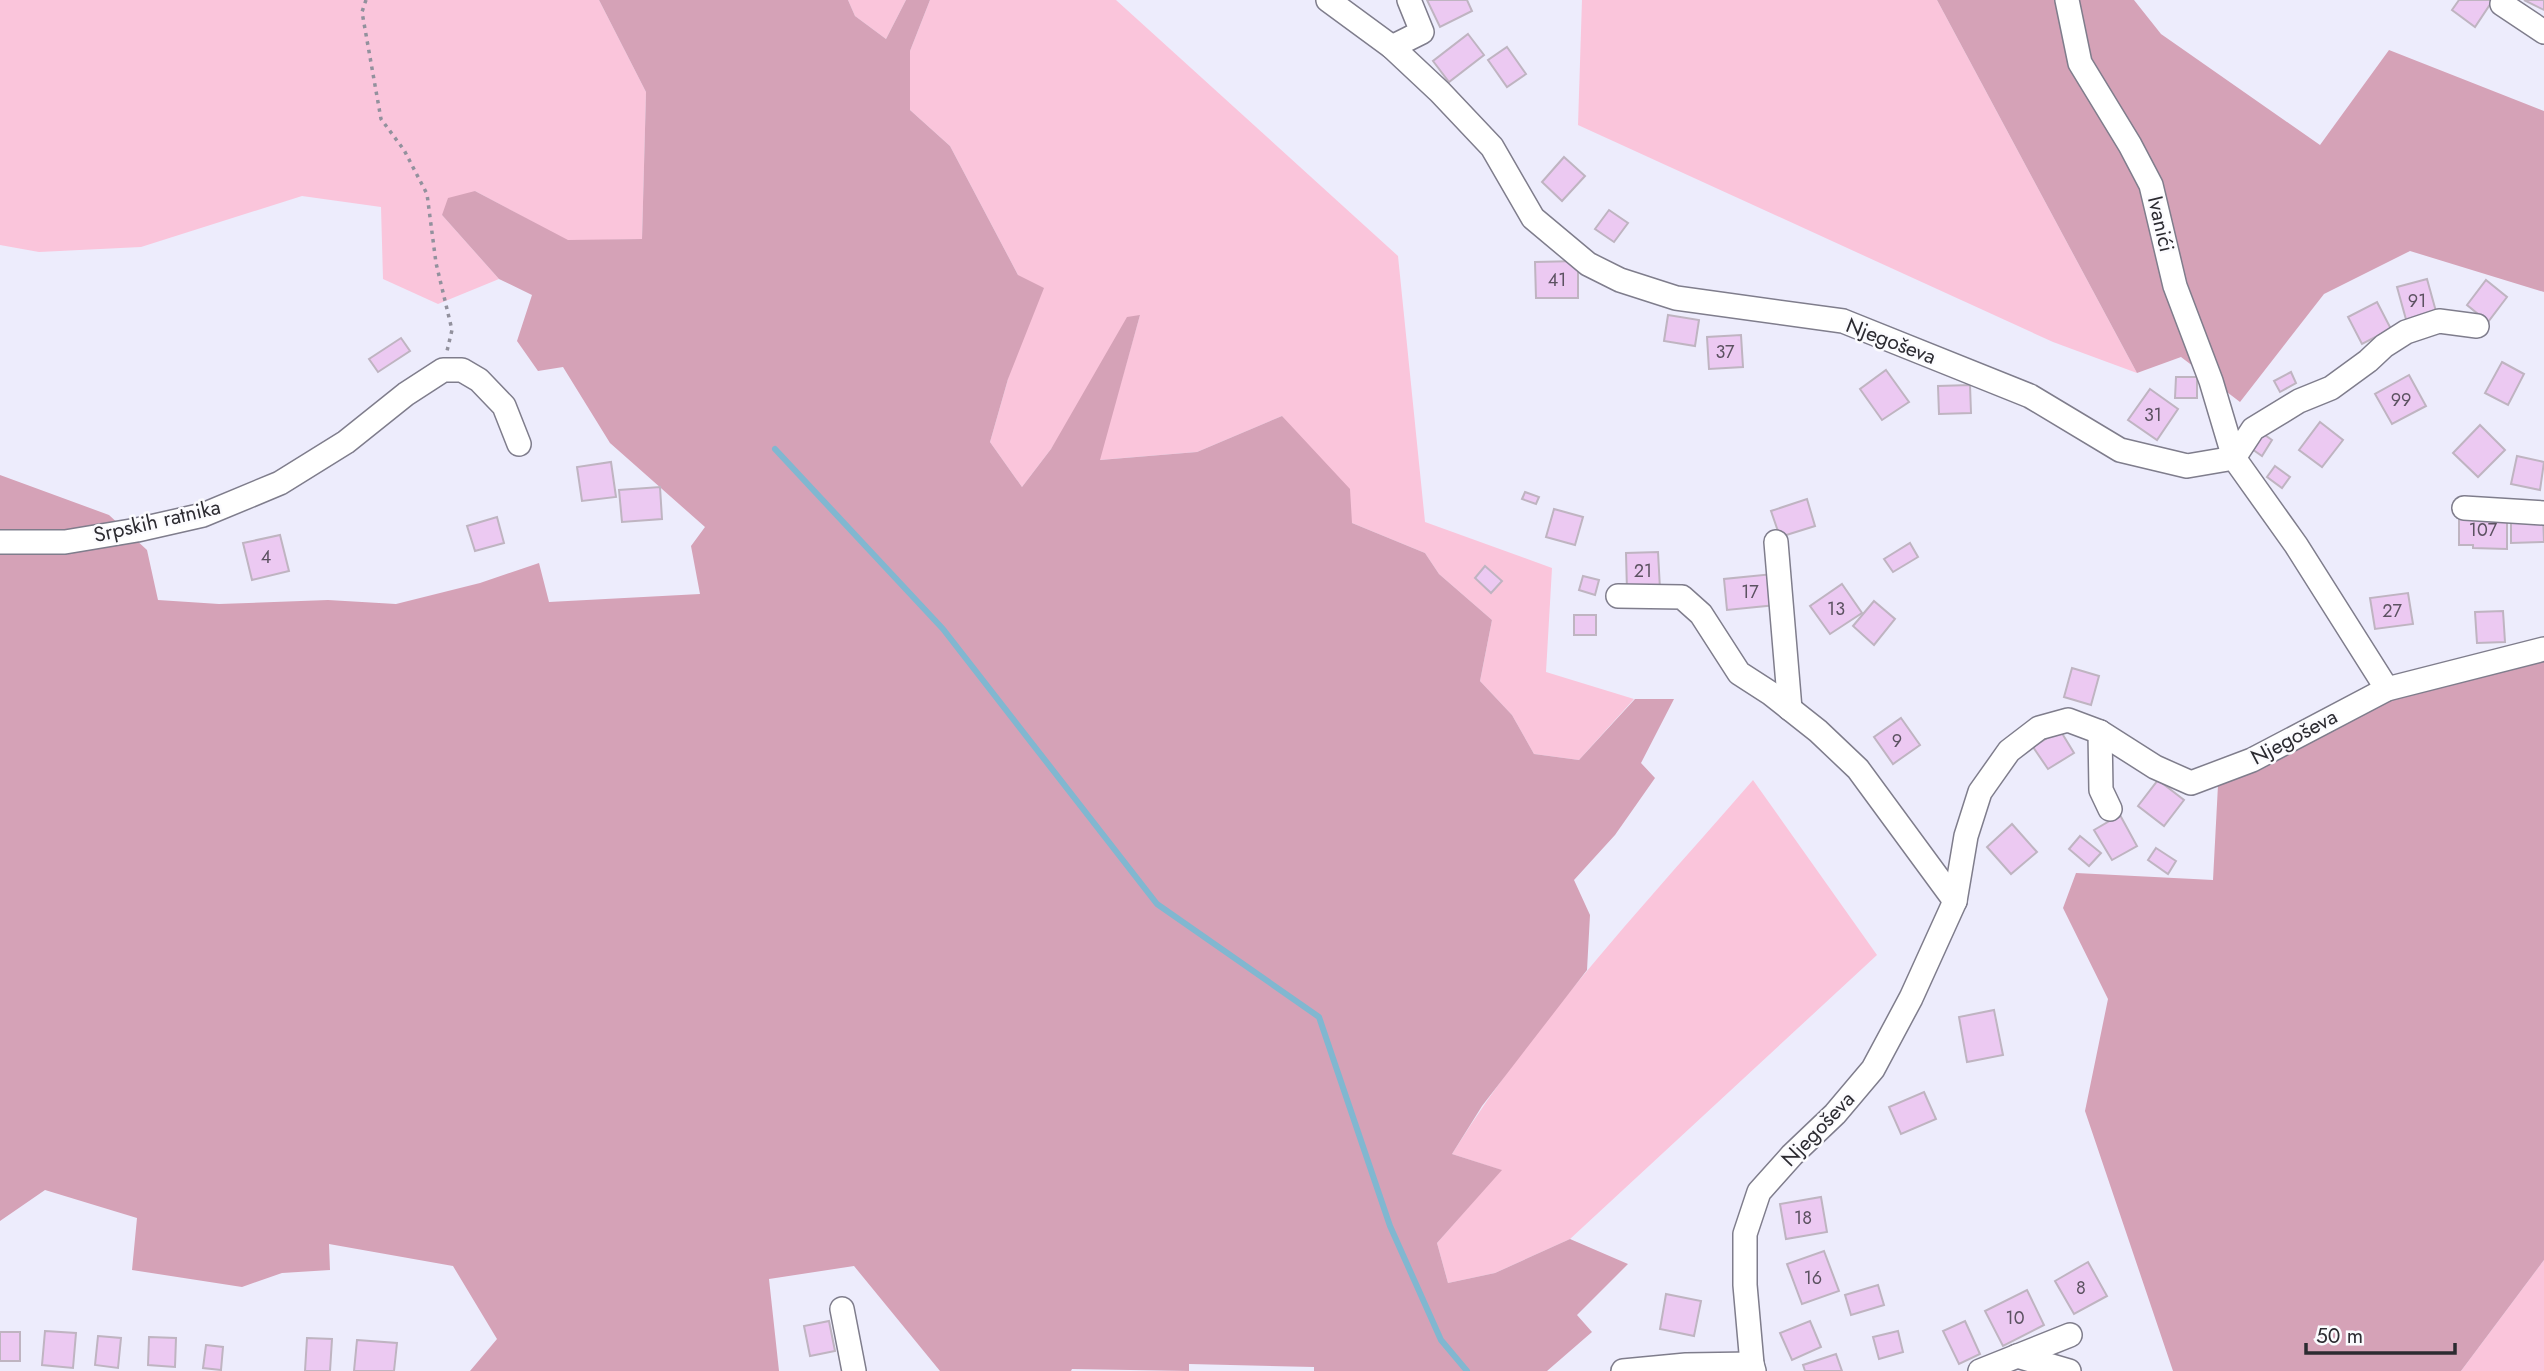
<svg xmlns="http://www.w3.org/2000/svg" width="2544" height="1371" viewBox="0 0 2544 1371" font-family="Jost,sans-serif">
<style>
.green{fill:#fac5db}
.forest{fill:#d5a2b7}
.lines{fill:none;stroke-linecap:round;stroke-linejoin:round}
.stream{stroke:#81b7d0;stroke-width:6}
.building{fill:#ecc9f2;stroke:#bfb4c1;stroke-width:2}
.minor-casing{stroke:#7f7d8c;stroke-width:26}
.path{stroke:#92919d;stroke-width:3.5;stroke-dasharray:3.5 5;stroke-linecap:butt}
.minor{stroke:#fff;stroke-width:23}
.labels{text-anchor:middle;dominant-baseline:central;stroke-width:5;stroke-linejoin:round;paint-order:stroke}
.number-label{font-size:18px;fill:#5c5261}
.street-label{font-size:21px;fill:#2c2b31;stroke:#fbfbfe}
</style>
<rect width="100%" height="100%" fill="#edecfc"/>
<!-- green -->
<g class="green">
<path d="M0 0H599L646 92 642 239 568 241 475 191 442 215 499 279 438 304 383 279 381 207 302 196 141 247 39 252 0 245Z"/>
<path d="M848 0H906L886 39 855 16Z"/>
<path d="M930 0H1116L1398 256 1425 522 1552 568 1546 672 1634 699 1579 760 1534 754 1512 715 1480 681 1492 620 1439 574 1425 553 1352 523 1282 416 1197 452 1099 460 1140 315 1051 449 1022 487 990 442 1008 379 1018 275 950 146 910 110V51Z"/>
<path d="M1582 0H1937L2137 373 2053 342 1578 125Z"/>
<path d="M1753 780 1877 955 1570 1239 1495 1273 1448 1283 1437 1243 1501 1170 1452 1154C1536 1019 1648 901 1753 780Z"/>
<path d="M2544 1260V1371H2461Z"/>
</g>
<!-- forest -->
<g class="forest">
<path d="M599 0H848L855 16 886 39 906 0H930L910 51V110L950 146 1018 275 1044 288 1008 379 990 442 1022 487 1051 449 1127 317 1140 315 1100 460 1197 452 1282 416 1350 489 1352 523 1425 553 1439 574 1492 620 1480 681 1512 715 1534 754 1579 760 1635 699H1674L1641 763 1655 778 1615 835 1574 880 1590 915 1587 970 1482 1106 1452 1154 1502 1170 1437 1243 1448 1283 1495 1273 1570 1239 1628 1264 1577 1315 1592 1332 1547 1371H1314V1367L1189 1364V1371L1072 1369 1071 1371H940L854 1266 769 1279 779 1371H470L497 1339 453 1266 329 1244 330 1270 282 1273 242 1287 132 1270 137 1218 45 1190 0 1221V475L109 515 147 550 158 600 219 604 328 600 396 604 480 583 539 563 549 602 700 594 691 546 705 527 610 443 563 367 538 371 517 341 532 295 499 279 442 215 448 198 475 191 568 240 642 239 646 92Z"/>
<path d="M1937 0H2134L2161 34 2320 145 2389 50 2544 111V292L2410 251 2324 294 2240 402 2181 357 2137 373Z"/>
<path d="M2544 658V1260L2461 1371H2173L2085 1111 2108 999 2063 908 2076 873 2213 880 2218 785 2389 698Z"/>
</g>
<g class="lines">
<!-- stream -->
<path class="stream" d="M775 449 943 629 1157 904 1319 1017 1390 1226 1441 1340 1467 1371"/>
</g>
<!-- building -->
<g class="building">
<path d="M1427 0H1467L1472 11 1440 27Z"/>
<path d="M2459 0H2493L2475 27 2452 10Z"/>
<path d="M2524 0H2544V10Z"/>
<path d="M1468 34 1484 55 1449 82 1433 61Z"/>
<path d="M1507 47 1526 74 1507 87 1488 60Z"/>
<path d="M1564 157 1585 176 1562 201 1542 182Z"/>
<path d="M1609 210 1628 223 1614 242 1595 229Z"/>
<path d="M1578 261V298H1536L1535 262Z"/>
<path d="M2427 279 2437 315 2407 323 2397 287Z"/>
<path d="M2486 280 2507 297 2488 322 2467 305Z"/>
<path d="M2377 302 2391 329 2362 344 2348 317Z"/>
<path d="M1668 315 1699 320 1695 346 1664 341Z"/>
<path d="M1741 335 1743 367 1709 369 1707 337Z"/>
<path d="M401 338 410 351 378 372 369 359Z"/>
<path d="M2502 362 2524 374 2508 405 2485 393Z"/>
<path d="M1886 370 1909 402 1882 420 1860 389Z"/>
<path d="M2291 372 2296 383 2280 392 2274 381Z"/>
<path d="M2409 375 2426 406 2392 424 2375 394Z"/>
<path d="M2176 377H2197V398H2175Z"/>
<path d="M1970 385 1971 413 1939 414 1938 386Z"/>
<path d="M2150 389 2178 409 2157 440 2128 420Z"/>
<path d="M2320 422 2343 440 2322 467 2299 450Z"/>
<path d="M2480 425 2505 450 2478 477 2453 453Z"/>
<path d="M2262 433 2272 440 2262 456 2252 449Z"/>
<path d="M2517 456 2544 462 2540 490 2511 484Z"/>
<path d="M611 462 616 497 582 501 577 467Z"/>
<path d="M2275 466 2290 477 2282 488 2267 477Z"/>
<path d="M660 487 662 519 622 522 619 490Z"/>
<path d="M1525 492 1539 497 1536 504 1522 499Z"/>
<path d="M1807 499 1815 526 1780 537 1771 511Z"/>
<path d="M1554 509 1583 517 1575 545 1546 537Z"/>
<path d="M2459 515H2507V549L2473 548V545H2459Z"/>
<path d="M2543 515 2544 542 2511 543V516Z"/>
<path d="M497 517 504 543 475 551 467 526Z"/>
<path d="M280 535 289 571 252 580 243 543Z"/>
<path d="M1910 543 1918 557 1893 572 1884 559Z"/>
<path d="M1658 552 1660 589 1627 591 1626 553Z"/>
<path d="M1485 566 1502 581 1491 593 1475 578Z"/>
<path d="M1773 574 1776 605 1727 610 1724 579Z"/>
<path d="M1583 576 1599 580 1595 595 1579 590Z"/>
<path d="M1842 584 1862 613 1830 634 1810 606Z"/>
<path d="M2408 593 2413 624 2375 629 2370 598Z"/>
<path d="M1874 601 1895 619 1874 645 1853 626Z"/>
<path d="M2503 611 2505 642 2477 643 2475 612Z"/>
<rect x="1574" y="615" width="22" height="20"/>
<path d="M2072 668 2099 676 2091 705 2064 697Z"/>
<path d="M1901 718 1920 745 1893 764 1874 737Z"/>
<path d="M2060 730 2074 753 2048 769 2033 747Z"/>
<path d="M2158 780 2184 800 2164 826 2138 806Z"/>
<path d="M2120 815 2137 846 2112 860 2094 830Z"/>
<path d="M2012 824 2037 852 2011 874 1987 847Z"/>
<path d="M2080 836 2101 853 2089 866 2069 849Z"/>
<path d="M2156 848 2176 861 2168 874 2148 860Z"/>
<path d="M1994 1010 2003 1055 1967 1062 1959 1017Z"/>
<path d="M1924 1092 1936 1119 1901 1134 1889 1107Z"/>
<path d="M1821 1197 1827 1232 1786 1239 1780 1204Z"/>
<path d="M1824 1251 1839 1291 1802 1304 1787 1264Z"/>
<path d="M2088 1262 2107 1296 2074 1314 2055 1281Z"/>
<path d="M1878 1285 1884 1305 1851 1315 1845 1295Z"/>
<path d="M2027 1290 2044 1325 2003 1346 1985 1311Z"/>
<path d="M1666 1294 1701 1301 1694 1336 1660 1329Z"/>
<path d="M829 1321 835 1351 810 1356 804 1326Z"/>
<path d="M1810 1321 1821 1347 1792 1360 1780 1333Z"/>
<path d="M1965 1321 1980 1354 1959 1364 1943 1331Z"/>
<path d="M45 1331 76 1333 73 1368 42 1365Z"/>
<path d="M1898 1331 1903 1352 1879 1359 1873 1337Z"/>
<rect x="0" y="1332" width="20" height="29"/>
<path d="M98 1336 121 1338 118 1368 95 1365Z"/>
<path d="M149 1337 176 1338 175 1367 148 1365Z"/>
<path d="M307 1338 332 1339 330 1371H305Z"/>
<path d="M357 1340 397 1343 394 1371H354Z"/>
<path d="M206 1345 223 1347 221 1370 203 1368Z"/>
<path d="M1836 1354 1842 1371H1805L1803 1365Z"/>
</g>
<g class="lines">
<!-- minor casing -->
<g class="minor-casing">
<g id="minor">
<path d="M1328 0 1392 47 1440 92 1492 147 1533 218 1588 264 1620 280 1676 298 1843 321 2030 396 2120 450 2187 466 2234 458 2296 545 2387 689"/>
<path d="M2067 0 2080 63 2130 145 2151 185 2175 286 2211 381 2234 458"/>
<path d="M2502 4 2544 32"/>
<path d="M1392 47 1422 32 1409 0"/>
<path d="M2234 458 2253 429 2299 401 2331 388 2368 361 2384 346 2406 332 2439 321 2477 326"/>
<path d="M2464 508 2544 513"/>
<path d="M0 542H65L137 530 203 515 280 483 346 442 406 394 443 370H462L479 380 504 406 519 444"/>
<path d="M1776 542 1790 709"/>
<path d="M1618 596 1682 597 1701 614 1739 673 1770 693 1818 731 1858 769 1955 901"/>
<path d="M2100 732 2101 790 2110 809"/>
<path d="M842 1309 854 1371"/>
<path d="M2017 1356 2069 1371"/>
<path d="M1623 1371 1686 1365 1752 1364"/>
<path d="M1754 1371 1752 1364 1745 1285V1234L1759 1192 1792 1155 1835 1114 1873 1069 1911 998 1955 901 1966 836 1980 792 2009 751 2039 728 2068 720 2100 732 2155 767 2191 783 2252 760 2387 689 2544 649"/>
<path d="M1980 1371 2070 1335"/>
</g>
</g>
<!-- path -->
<path class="path" d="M366 0 362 12 381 119 404 150 427 194 436 263 452 330 447 351"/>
<!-- minor -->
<use href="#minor" class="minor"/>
</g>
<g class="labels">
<!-- number labels -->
<g class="number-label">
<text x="1557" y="280">41</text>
<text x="2417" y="301">91</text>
<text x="1725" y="352">37</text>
<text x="2401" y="400">99</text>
<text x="2153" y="415">31</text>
<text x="2483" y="530">107</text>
<text x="266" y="557">4</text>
<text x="1643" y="571">21</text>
<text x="1750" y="592">17</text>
<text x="1836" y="609">13</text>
<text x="2392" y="611">27</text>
<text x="1897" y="741">9</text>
<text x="1803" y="1218">18</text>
<text x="1813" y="1278">16</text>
<text x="2081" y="1288">8</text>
<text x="2015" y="1318">10</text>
</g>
<!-- street labels -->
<g class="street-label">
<text transform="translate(2161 224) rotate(77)">Ivanići</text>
<text transform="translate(1891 341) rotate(21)">Njegoševa</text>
<text transform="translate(157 521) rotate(-13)">Srpskih ratnika</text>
<text transform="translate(2294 737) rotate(-28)">Njegoševa</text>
<text transform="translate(1818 1129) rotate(-46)">Njegoševa</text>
</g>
</g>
<!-- scale -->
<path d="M2306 1343v10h149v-10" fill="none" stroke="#2c2b31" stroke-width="3.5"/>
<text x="2316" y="1343" font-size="21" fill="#2c2b31" stroke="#fbfbfe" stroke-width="5" paint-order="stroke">50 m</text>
</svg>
